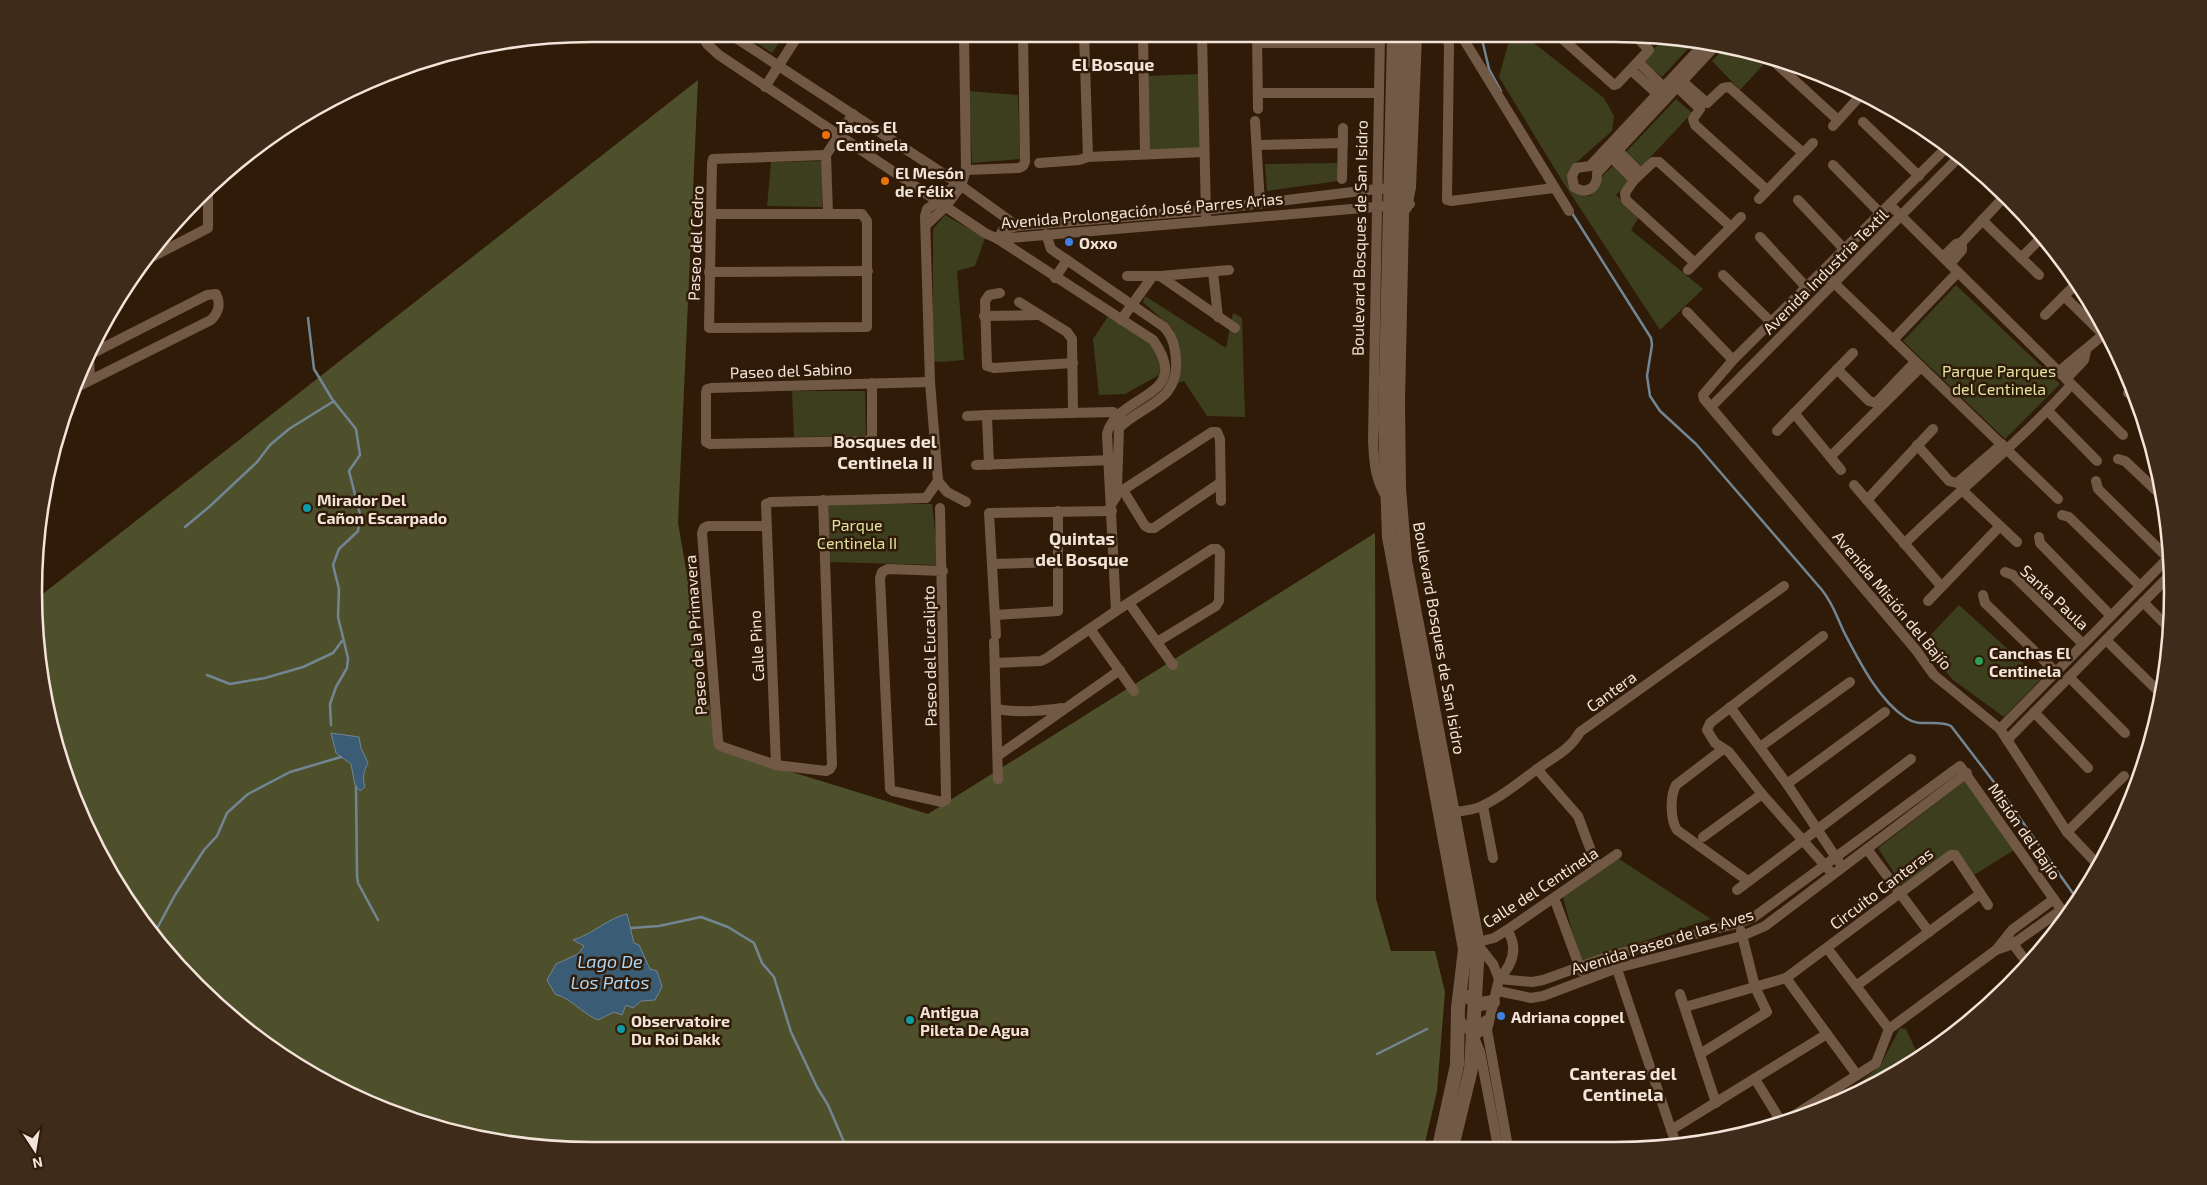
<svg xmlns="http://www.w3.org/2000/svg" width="2207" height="1185" viewBox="0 0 2207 1185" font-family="'Exo 2',sans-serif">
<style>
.green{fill:#3d3e1e}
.forest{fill:#4e502b}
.water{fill:#3b5c75;stroke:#728593}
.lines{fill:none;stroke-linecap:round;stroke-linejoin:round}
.stream{stroke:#728593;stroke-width:2.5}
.street{stroke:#725945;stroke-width:10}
.secondary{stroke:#725945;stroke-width:14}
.food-dot{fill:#e8710a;stroke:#2f1b08;stroke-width:2}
.shop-dot{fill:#3f7fe0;stroke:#2f1b08;stroke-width:2}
.culture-dot{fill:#0f9aa8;stroke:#2f1b08;stroke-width:2}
.leisure-dot{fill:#2e9e5b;stroke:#2f1b08;stroke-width:2}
.labels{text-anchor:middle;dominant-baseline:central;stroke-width:5;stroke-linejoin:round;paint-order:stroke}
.poi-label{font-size:16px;font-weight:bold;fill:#f3e4d9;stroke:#2f1b08;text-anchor:start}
.street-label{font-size:16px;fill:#f3e4d9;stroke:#2f1b08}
.park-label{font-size:16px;fill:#dfe2a0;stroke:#2f1b08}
.neighbourhood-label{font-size:18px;font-weight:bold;fill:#f3e4d9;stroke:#2f1b08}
.water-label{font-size:18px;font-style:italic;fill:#a8d6f9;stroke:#2f1b08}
.rim{fill:none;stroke:#f3e4d9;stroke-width:2.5}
</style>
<rect width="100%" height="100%" fill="#2f1b08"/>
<!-- green -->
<g class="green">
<path d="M743 34H785L772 53Z"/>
<path d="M1525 36 1604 98 1614 116 1612 131 1569 169 1572 191 1590 196 1605 173 1613 166 1629 181 1616 195 1639 217 1631 230 1703 289 1660 330 1561 179 1499 77 1510 37Z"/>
<path d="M1665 37 1694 42 1662 77 1643 61Z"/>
<path d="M1725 47 1758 53 1766 62 1740 90 1712 61Z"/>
<path d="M1202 74V149L1145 153 1143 76Z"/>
<path d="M969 91 1018 95 1020 159 972 163Z"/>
<path d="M1676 99 1692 113 1642 166 1626 152Z"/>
<path d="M822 161V207L767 206 771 162Z"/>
<path d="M1337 163 1338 181 1267 191 1265 164Z"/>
<path d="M945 215 985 238 975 266 957 271 964 360 941 362 933 361V229Z"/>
<path d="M1956 285 2060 384 2005 439 1903 341Z"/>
<path d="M1145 296 1226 348 1233 313 1242 318 1245 417 1207 416 1184 381 1175 384 1177 356 1173 329 1143 302Z"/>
<path d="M1109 315 1156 345 1163 360 1159 375 1125 394 1099 395 1093 339Z"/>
<path d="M792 391H865L866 436 794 437Z"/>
<path d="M827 504H932L939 565 828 562Z"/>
<path d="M1959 605 2041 679 2004 717 1953 680 1923 643Z"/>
<path d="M1966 780 2014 850 1974 875 1954 850 1903 887 1878 848Z"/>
<path d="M1613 855 1711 919 1580 962 1562 893Z"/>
<path d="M1900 1028 1906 1029 1920 1059 1853 1092 1852 1089 1880 1066Z"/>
</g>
<!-- forest -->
<path class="forest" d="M698 80 678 523 717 749 928 814 1375 533 1376 899 1391 951H1435L1445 992 1437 1091 1424 1147 556 1150 448 1132 313 1077 252 1036 173 961 128 903 76 807 53 737 35 629V600Z"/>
<!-- water -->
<g class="water">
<path d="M331 733 359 737 361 748 368 763C364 770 362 779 365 787L360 791 355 785 351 764 336 753Z"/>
<path d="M627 914 634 943 639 945 650 969 657 971 662 987 655 1000 641 1001 633 1008 626 1005 622 1015 614 1012 598 1020C581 1013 574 1000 555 994L547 980 556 964 578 954 584 946 573 940C593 934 610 917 627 914Z"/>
</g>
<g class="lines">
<!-- stream -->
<g class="stream">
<path d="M1481 35 1489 69 1501 91"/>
<path d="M1572 213 1651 338 1652 345 1647 376 1650 396 1660 411 1696 444 1822 590C1834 605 1837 618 1845 634 1860 663 1879 700 1906 718 1920 728 1937 719 1951 726L2000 790 2077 899"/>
<path d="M308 318 314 369 332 399 356 429 360 455 349 471 360 514 358 531 339 549 333 565 339 589 338 617 348 658 347 668 336 687 330 704 331 725"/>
<path d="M185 527 209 507 257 462 270 445 289 429 334 401"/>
<path d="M207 675 230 684 265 678 303 667 333 653 342 641"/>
<path d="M356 787 357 876 358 883 378 920"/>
<path d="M631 928 659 926 701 917 728 927 754 943 762 963 774 977 791 1032 817 1087 828 1105 847 1149"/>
<path d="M153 936 175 895 204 850 217 836 227 813 248 794 290 772 341 757"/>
<path d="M1377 1054 1427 1029"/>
</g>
<!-- street -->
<g class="street">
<path d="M701 34 707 44 719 55 985 233 998 239 1153 340C1195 398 1117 393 1107 434L1116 611"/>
<path d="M730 34 956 182 1017 226"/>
<path d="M1084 34 1088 157"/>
<path d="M1143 34 1145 154"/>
<path d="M1202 34 1206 217"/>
<path d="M1257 34 1258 109"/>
<path d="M1380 35 1373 441C1374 462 1375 480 1387 498"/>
<path d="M1447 35 1449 46 1447 200 1451 201 1554 188"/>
<path d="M1461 35 1569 211"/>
<path d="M1558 35 1614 85 1617 84 1649 50 1635 35"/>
<path d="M1258 43H1380"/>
<path d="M1704 44 1590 166 1576 168 1572 176 1574 187C1587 195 1598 188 1597 173L1715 46"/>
<path d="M1769 57 1838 120"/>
<path d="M1638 62 1668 91"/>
<path d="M1631 70 1663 99"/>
<path d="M1682 81 1707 103 1723 88 1729 87 1803 153"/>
<path d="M765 87 799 34"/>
<path d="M1677 87 1700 109 1693 119 1695 125 1767 190"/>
<path d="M1258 93H1379"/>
<path d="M1255 121 1260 204"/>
<path d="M1863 122 1919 176"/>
<path d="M1833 126 1861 95"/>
<path d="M1257 145 1343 143"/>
<path d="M1613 146 1641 173"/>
<path d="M1947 147 1733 360 1703 395 1704 399 1916 650 1934 675 2000 729 2067 832 2100 867"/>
<path d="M1607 153 1634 180"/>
<path d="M1039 163 1079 160 1088 157 1204 152"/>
<path d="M1833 165 1881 214"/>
<path d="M966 170 1019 168 1023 166 1025 162 1023 34"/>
<path d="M1342 179 1343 128"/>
<path d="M1759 199 1813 143"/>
<path d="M1798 200 1845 250"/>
<path d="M1890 205 2123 435"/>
<path d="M1407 208 1411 187 1417 35"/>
<path d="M711 214H862L867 221V327L709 328 712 163 713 159 826 155"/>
<path d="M828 214 826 155 853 114"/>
<path d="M1982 220 2039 275"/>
<path d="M926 225 946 206 961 186 966 170 964 34"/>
<path d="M1046 234 1051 249 1164 327C1173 337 1175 347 1176 360 1179 402 1143 404 1119 428L1117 489 1116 497 1112 503"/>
<path d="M1760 237 1807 288"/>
<path d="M998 239 1003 230 1017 226 1206 210 1377 189 1411 187"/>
<path d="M998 239 1410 204"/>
<path d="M1943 257 1956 244 1962 242 2005 196"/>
<path d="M2021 258 2043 236"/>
<path d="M144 261 208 228V191"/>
<path d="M1695 263 1626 200 1625 193 1634 180 1653 162H1659L1731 227"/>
<path d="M1950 264 1962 250V242"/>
<path d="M1688 270 1741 217"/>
<path d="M709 272 868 271"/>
<path d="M1213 272 1218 317"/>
<path d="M1723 275 1772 323"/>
<path d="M1127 276H1160L1229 270"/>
<path d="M1160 276 1235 328"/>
<path d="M1055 278 1067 260"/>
<path d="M1830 279 2058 499"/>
<path d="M1000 293 989 295 985 301 987 366 994 368 1073 363"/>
<path d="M2064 296 2116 347"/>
<path d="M1019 302 1067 332 1072 339 1073 413"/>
<path d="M1687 312 1733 360"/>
<path d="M2045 315 2077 283"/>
<path d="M984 316 1039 315"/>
<path d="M1121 320 1152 277"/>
<path d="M1893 340 1958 272"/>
<path d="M89 354 90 380"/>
<path d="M1837 369 1869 401 1876 403 1915 362"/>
<path d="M2059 372C2075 357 2091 346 2107 331"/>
<path d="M2066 379 2084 360 2086 351"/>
<path d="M872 383V436L869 441 710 444 706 442V393L707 389 711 388 930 382"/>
<path d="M73 389 211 320C219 312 221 304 216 294L207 295 89 355"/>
<path d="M2128 393 2132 389"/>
<path d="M1711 407 1960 156"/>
<path d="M2048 411 2097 461"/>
<path d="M1794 413 1841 470"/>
<path d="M967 416 989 415"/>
<path d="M1777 431 1853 353"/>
<path d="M1917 445 1949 481 1957 483 2002 444"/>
<path d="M1830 457 1921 367"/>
<path d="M2118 459 2125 461 2162 496"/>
<path d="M976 465 1113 460"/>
<path d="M989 465 987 417 989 415 1113 412 1121 417"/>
<path d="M938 481 930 382 925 216 927 209 938 201 961 179"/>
<path d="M938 481 947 492 966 502"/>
<path d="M2096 481 2098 489 2168 558"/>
<path d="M1854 485 1941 586"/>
<path d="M1112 489 1123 490 1212 432H1217L1220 439 1221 501"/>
<path d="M1123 490 1145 526 1149 528H1154L1220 483"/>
<path d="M1962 490 2017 542"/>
<path d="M926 498 938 481"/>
<path d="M1867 500 1933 429"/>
<path d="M940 508 946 795V800L942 802 893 791 890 789 880 578 882 572 888 569 943 571"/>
<path d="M2062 515 2069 517 2140 586"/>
<path d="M766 526H708L704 528 702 533 718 740 719 745 726 748 776 765 826 771 830 769 832 765 823 500"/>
<path d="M2039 537 2040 543 2111 616"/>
<path d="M1904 544C1959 490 2019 443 2071 385"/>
<path d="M992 564 1058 562"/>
<path d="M2005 572 2013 575 2083 644"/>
<path d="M1983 595 1985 603 2056 672"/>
<path d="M1928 601 2000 526"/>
<path d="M2143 602 2170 629"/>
<path d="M1129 603 1173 665"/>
<path d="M996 615 1058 611V511"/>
<path d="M1090 629 1134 691"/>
<path d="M996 635 989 513 1112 511"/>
<path d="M1823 636 1710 723 1707 730 1715 743 1729 752 1762 794 1829 870"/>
<path d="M2106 640 2159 692"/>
<path d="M994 642 998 779"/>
<path d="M995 663 1041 661 1047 658 1116 611 1212 549H1217L1220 552 1219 601 1216 606 1157 642"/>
<path d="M2069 677 2125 733"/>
<path d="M1730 707 1787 784 1839 862"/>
<path d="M996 709C1019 713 1040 711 1062 708"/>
<path d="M2034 712 2088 768"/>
<path d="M2000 729 2172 554"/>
<path d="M2007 740 2171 574"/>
<path d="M1760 747 1850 682"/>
<path d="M1723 749 1676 785C1670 796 1670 819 1677 830L1748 881"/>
<path d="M999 755 1120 670"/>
<path d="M776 765 766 504 771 502 926 498"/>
<path d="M1537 769 1578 816 1597 867"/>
<path d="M1787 784 1885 712"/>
<path d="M1483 806 1493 858"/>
<path d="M1454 812C1464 811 1475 810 1484 805 1503 796 1519 782 1536 770 1553 757 1569 751 1580 732L1784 586"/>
<path d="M2067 832 2124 776"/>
<path d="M1703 837 1762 794"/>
<path d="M1867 849 1929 932"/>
<path d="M1737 890 1911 759"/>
<path d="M1556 903 1581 971"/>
<path d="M2010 940 2028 964"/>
<path d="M1478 942 1494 938 1507 930 1617 854"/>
<path d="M1478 945 1493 964 1499 979 1487 1030 1508 1147"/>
<path d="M1827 948 1889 1029"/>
<path d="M1996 950 2012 930 2054 899"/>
<path d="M1615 963 1677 1147"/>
<path d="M1786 978 1857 1075"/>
<path d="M1499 979 1532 982 1543 980 1613 955 1739 923 1754 917 1960 766 2065 915"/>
<path d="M1499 979C1512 965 1519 948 1507 930"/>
<path d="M1856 986 1980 894"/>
<path d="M1498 991 1531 998 1543 996 1617 968 1742 936 1765 926 1967 773"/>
<path d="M1680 994 1716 1103"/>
<path d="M1685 1007 1786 978 1951 855H1955L1988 905"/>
<path d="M1458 1018 1473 1035 1480 1052 1498 1147"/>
<path d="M1700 1054 1767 1012 1755 987 1741 931"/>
<path d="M1755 1079 1782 1123"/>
<path d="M1779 1125 1876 1063 1889 1029 1996 950 2013 944 2061 910"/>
<path d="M1671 1130 1827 1034"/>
</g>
<!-- secondary -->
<g class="secondary">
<path d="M1394 35 1385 424 1389 537 1465 949 1458 1008 1457 1065 1439 1147"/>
<path d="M1406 35 1398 401 1399 489 1405 561 1478 945 1471 1069 1452 1147"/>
<path d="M1469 997 1480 1004 1493 1002"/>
<path d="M1473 1035 1487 1022"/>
</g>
</g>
<!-- markers -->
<g class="food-dot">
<circle cx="826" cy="135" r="5"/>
<circle cx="885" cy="181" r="5"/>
</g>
<g class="shop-dot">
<circle cx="1069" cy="242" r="5"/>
<circle cx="1501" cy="1016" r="5"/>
</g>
<g class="culture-dot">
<circle cx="307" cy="508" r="5"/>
<circle cx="910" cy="1020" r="5"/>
<circle cx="621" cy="1029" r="5"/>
</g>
<circle class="leisure-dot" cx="1979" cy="661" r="5"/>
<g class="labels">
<!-- poi labels -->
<g class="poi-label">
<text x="836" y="126">Tacos El<tspan x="836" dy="18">Centinela</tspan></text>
<text x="895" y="172">El Mesón<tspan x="895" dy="18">de Félix</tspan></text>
<text x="1079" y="242">Oxxo</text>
<text x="317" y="499">Mirador Del<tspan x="317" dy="18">Cañon Escarpado</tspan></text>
<text x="1989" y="652">Canchas El<tspan x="1989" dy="18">Centinela</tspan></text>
<text x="920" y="1011">Antigua<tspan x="920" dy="18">Pileta De Agua</tspan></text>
<text x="1511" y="1016">Adriana coppel</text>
<text x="631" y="1020">Observatoire<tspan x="631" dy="18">Du Roi Dakk</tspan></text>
</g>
<!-- street labels -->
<g class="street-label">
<text transform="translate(1142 210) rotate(-5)">Avenida Prolongación José Parres Arias</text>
<text transform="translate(1359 238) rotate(-89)">Boulevard Bosques de San Isidro</text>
<text transform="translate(695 243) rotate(-88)">Paseo del Cedro</text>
<text transform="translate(1825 271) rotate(-45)">Avenida Industria Textil</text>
<text transform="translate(791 370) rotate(-2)">Paseo del Sabino</text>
<text transform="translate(2055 597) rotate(43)">Santa Paula</text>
<text transform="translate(1893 600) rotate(50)">Avenida Misión del Bajío</text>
<text transform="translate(695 635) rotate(-94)">Paseo de la Primavera</text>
<text transform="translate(1440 638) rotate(80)">Boulevard Bosques de San Isidro</text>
<text transform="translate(756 646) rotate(-93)">Calle Pino</text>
<text transform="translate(929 656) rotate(-91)">Paseo del Eucalipto</text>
<text transform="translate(1611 691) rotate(-36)">Cantera</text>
<text transform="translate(2025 831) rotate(55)">Misión del Bajío</text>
<text transform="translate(1540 887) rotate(-33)">Calle del Centinela</text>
<text transform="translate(1881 888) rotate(-37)">Circuito Canteras</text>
<text transform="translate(1662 941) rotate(-17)">Avenida Paseo de las Aves</text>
</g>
<!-- park labels -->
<g class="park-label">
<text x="1999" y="370">Parque Parques<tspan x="1999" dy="18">del Centinela</tspan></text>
<text x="857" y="524">Parque<tspan x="857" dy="18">Centinela II</tspan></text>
</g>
<!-- neighbourhood labels -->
<g class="neighbourhood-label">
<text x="1113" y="64">El Bosque</text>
<text x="885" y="441">Bosques del<tspan x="885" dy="21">Centinela II</tspan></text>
<text x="1082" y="538">Quintas<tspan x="1082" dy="21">del Bosque</tspan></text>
<text x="1623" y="1073">Canteras del<tspan x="1623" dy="21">Centinela</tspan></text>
</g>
<!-- water labels -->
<g class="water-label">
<text x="610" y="961">Lago De<tspan x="610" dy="21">Los Patos</tspan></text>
</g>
</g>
<!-- crop -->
<path d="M0 0H2207V1185H0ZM592 42H1614A550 550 0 0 1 2164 592V592A550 550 0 0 1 1614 1142H592A550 550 0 0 1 42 592V592A550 550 0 0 1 592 42Z" fill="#3f2b19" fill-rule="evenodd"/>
<path class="rim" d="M592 42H1614A550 550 0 0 1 2164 592V592A550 550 0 0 1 1614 1142H592A550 550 0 0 1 42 592V592A550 550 0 0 1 592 42Z"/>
<!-- north arrow -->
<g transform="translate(35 1150) rotate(168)" stroke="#2f1b08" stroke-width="4" paint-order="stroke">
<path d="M0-4L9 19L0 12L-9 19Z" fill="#f3e4d9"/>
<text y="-8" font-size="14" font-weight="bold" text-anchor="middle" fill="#f3e4d9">N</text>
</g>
</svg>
